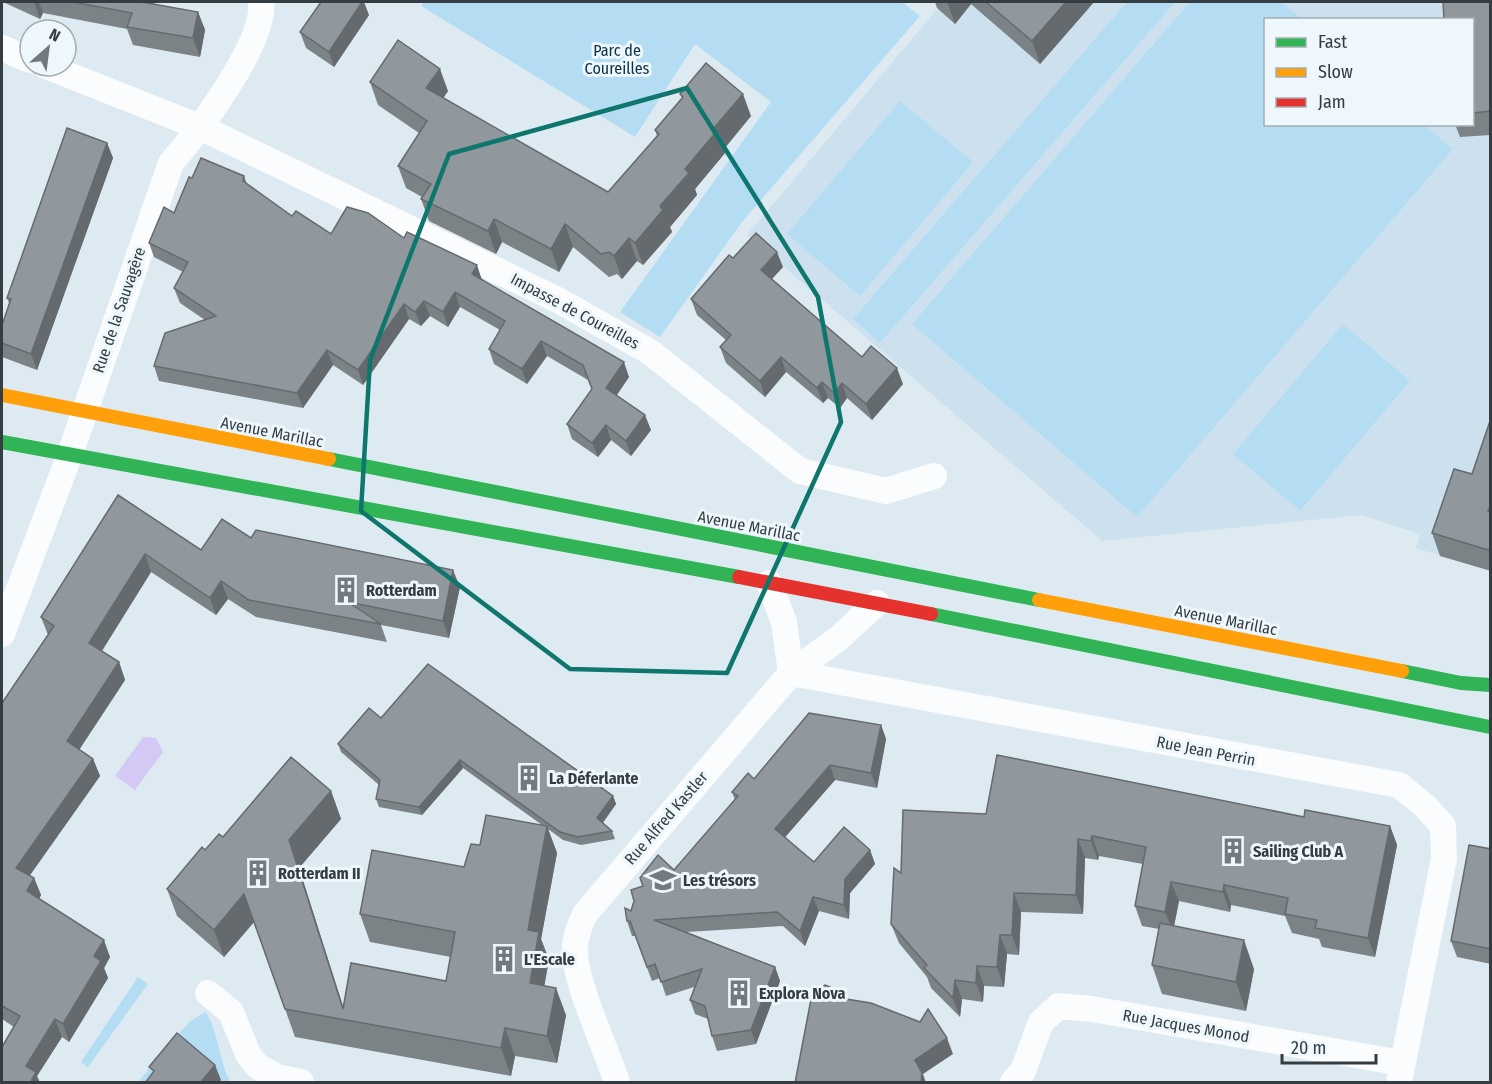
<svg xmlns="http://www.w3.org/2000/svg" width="1492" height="1084" viewBox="0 0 1492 1084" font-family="'Fira Sans Condensed',sans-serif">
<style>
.built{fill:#cce1ed;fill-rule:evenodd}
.green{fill:#b4ddf3}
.water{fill:#d4c9f4}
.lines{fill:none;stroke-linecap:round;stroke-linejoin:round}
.street{stroke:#fafcfd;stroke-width:26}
.fast{stroke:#30b455;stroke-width:14}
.slow{stroke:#ff9f0a;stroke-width:14}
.jam{stroke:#e5322d;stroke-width:14}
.wall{fill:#7c8387}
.shaded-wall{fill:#656a6e}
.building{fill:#90989d;stroke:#656a6e;stroke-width:1.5}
.marked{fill:none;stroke:#0f766e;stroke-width:4.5;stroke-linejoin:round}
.labels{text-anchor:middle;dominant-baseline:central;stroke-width:6;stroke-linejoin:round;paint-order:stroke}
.park-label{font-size:16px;fill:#0a3143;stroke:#eef7fc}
.street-label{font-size:16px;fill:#343d41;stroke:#eef7fc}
.poi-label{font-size:16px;font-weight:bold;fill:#343d41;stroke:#eef7fc;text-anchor:start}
</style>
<rect width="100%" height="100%" fill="#deeaf1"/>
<!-- built -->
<path class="built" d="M943 2H1490V571L1416 548 1420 534 1361 515 1102 541 747 235ZM1266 20H1472V124H1266Z"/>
<!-- green -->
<g class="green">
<path d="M424 2H902L920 16 742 222 660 337 620 312 771 102 695 44 635 137 421 6Z"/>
<path d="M1127 2H1175L880 343 853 319Z"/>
<path d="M1190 2H1281L1302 19 1266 20V124L1424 125 1453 149 1137 517 912 324Z"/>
<path d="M900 101 973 162 860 296 787 234Z"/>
<path d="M1343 324 1410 381 1300 511 1233 454Z"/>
<path d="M138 977 148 984 88 1067 81 1062Z"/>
<path d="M206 1012C219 1034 219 1060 230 1082H138L190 1021Z"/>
</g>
<!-- water -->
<path class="water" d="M143 737 156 738 163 752 135 790 115 776Z"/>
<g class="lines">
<!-- street -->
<g class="street">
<path d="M2 48 30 60"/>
<path d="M46 66 202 128 558 300 650 352 800 471 886 491 934 476"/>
<path d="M769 583 784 622 791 673"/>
<path d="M2 634 70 454 171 163C198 132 266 42 261 2"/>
<path d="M791 673 1399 785 1425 806 1443 826 1444 859 1399 1082"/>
<path d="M208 993 231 1012 248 1054 257 1066 277 1077 301 1082"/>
<path d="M617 1082C606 1049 577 987 575 954 574 940 579 926 585 914L791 673 839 638 877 603"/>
<path d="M1013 1082 1023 1071 1041 1022 1059 1006 1092 1009 1402 1063"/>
</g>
<!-- fast -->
<g class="fast">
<path d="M2 442 739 577"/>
<path d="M329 459 1039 600"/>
<path d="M931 614 1490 727"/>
<path d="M1402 671 1461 683 1490 685"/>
</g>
<!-- slow -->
<g class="slow">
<path d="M2 395 329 459"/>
<path d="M1039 600 1402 671"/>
</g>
<!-- jam -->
<path class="jam" d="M739 577 931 614"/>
</g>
<!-- wall -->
<g class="wall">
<path d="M3 2H154L153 4 198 12 205 30 200 57 133 45 127 29 43 13 40 19Z"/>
<path d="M935 2H1094L1040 64 971 4 955 24 937 8Z"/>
<path d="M1491 2V135L1460 137 1455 124H1473V20Z"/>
<path d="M369 15 334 67 306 48 300 32Z"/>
<path d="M370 82 448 91 443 98 608 192 657 136 655 130 682 98 680 94 751 116 724 149 725 153 695 189 697 195 670 227 672 232 643 265 637 261 622 279 617 274 609 277 573 247 559 272 502 242 496 254 429 221 421 199 422 197 406 188 398 166 419 133 378 105Z"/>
<path d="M107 143 113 158 37 370 2 357V325L9 303 7 298Z"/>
<path d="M244 176 247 184 292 216 331 234 404 238 482 279 629 377 617 395 651 430 631 456 611 440 598 457 572 439 567 424 592 389 588 380 547 356 527 384 494 364 489 349 500 330 460 307 448 327 430 316 421 326 409 319 363 385 333 365 303 408 159 381 154 366 205 320 180 303 174 288 183 272 154 257 149 243 174 213 192 178Z"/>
<path d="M733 258 783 267 772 279 862 357 903 384 872 420 847 398 840 408 828 398 823 403 786 372 765 397 726 363 720 347 726 340 697 315 691 299Z"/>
<path d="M1490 421 1491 571 1440 556 1432 533 1472 474Z"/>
<path d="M118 495 201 550 251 538 460 587 449 638 381 625 387 642 256 617 228 599 216 615 151 572 102 651 119 662 125 680 79 750 93 759 100 776 30 875 34 878 41 895 39 899 110 957 104 968 108 978 69 1042 62 1037 37 1076 40 1083H2L14 1027 2 1019V703L48 635 41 617Z"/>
<path d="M381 718 613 796 616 804 603 823 612 831 615 839 581 845 563 840 548 829 557 853 541 939 549 960 544 985 566 1015 557 1063 515 1056 511 1076 295 1037 254 922 224 957 177 916 167 889 205 850 223 837 331 791 341 819 299 868 343 1006 446 981 451 957 370 942 360 914 464 867 480 845 542 825 463 768 422 815 379 807 376 799 379 785 341 752 338 744Z"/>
<path d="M881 725 886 739 877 788 835 780 785 837 814 862 870 850 875 864 850 893 849 919 819 911 805 946 783 926 687 932 775 967 780 981 756 1044 717 1051 712 1036 708 1019 695 1014 690 1000 694 987 666 996 660 978 652 981 635 936H632L627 921 631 911 643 886 674 870 735 800 732 792 754 779Z"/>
<path d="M986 814 1304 817 1390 826 1397 845 1375 957 1322 947 1319 939 1292 933 1285 916 1231 905 1230 912 1179 901 1174 926 1254 969 1246 1011 1162 994 1152 965 1159 929 1142 926 1135 906 1143 864 1099 856 1098 860 1085 858 1083 914 1021 912 1019 955 1007 954 1004 987 984 986 983 1002 962 999 960 1017 931 988 927 977 899 943 891 924 901 873Z"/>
<path d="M1491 849V964L1457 957 1451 941Z"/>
</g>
<!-- shaded-wall -->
<g class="shaded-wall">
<path d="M34 2H39L43 13 40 19Z"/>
<path d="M143 2H154L149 21Z"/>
<path d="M362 2H364L369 15 334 67 329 52Z"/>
<path d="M947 2H970L971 4 955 24Z"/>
<path d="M1066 2H1094L1040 64 1032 41Z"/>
<path d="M198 12 205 30 200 57 193 38Z"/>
<path d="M440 69 448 91 435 111 426 88Z"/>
<path d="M743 94 751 116 724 149 725 153 695 189 697 195 670 227 672 232 643 265 635 243 685 169 714 128Z"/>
<path d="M107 143 113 158 37 370 31 354Z"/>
<path d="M494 219 502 242 496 254 488 231Z"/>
<path d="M565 224 573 247 559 272 551 249Z"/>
<path d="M629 238 637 261 622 279 614 256Z"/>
<path d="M777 252 783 267 766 285 761 270Z"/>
<path d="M477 265 482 280 472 274Z"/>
<path d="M455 292 460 307 448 327 443 312Z"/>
<path d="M424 301 430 316 421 326 415 312Z"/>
<path d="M404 304 409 319 363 385 358 370Z"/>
<path d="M541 341 547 356 527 384 522 369Z"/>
<path d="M327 350 333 365 303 408 297 393Z"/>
<path d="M781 357 786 372 765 397 760 381Z"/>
<path d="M624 362 629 377 611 403 606 388Z"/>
<path d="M897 368 903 384 872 420 866 404Z"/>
<path d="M822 382 828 398 823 403 817 388Z"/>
<path d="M842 383 847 398 840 408 834 393Z"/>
<path d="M645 415 651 430 631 456 626 441Z"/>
<path d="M606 425 611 440 598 457 592 443Z"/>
<path d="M145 554 151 572 96 660 89 643Z"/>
<path d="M453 570 460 587 449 638 443 621Z"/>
<path d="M221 581 228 599 216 615 210 598Z"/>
<path d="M119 662 125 680 73 759 67 741Z"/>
<path d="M881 725 886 739 877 788 871 773Z"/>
<path d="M93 759 100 776 23 885 16 868Z"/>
<path d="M460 760 463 768 422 815 419 807Z"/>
<path d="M830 765 835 780 780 843 775 829Z"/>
<path d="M331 791 341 819 299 868 347 1020 343 1009 289 840Z"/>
<path d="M613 796 616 804 600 826 597 818Z"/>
<path d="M547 826 557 853 541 939 549 960 540 1010 530 983 528 930Z"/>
<path d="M1390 826 1397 845 1375 957 1368 938Z"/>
<path d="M1092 836 1099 856 1098 860 1091 841Z"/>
<path d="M1078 839 1085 858 1083 914 1076 895Z"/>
<path d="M870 850 875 864 850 893 849 919 844 905 845 879Z"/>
<path d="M34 878 41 895 33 909 27 891Z"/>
<path d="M1171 882 1179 901 1173 931 1165 912Z"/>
<path d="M1224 885 1231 905 1230 912 1223 892Z"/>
<path d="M1014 893 1021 912 1019 955 1012 935Z"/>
<path d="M244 894 254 922 224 957 214 930Z"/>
<path d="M813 897 819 911 805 946 800 931Z"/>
<path d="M1000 935 1007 954 1004 987 997 967Z"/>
<path d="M104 940 110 957 104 968 108 978 69 1042 63 1024 94 956Z"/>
<path d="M1244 940 1254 969 1246 1011 1236 982Z"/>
<path d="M977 966 984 986 983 1002 976 983Z"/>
<path d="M775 967 780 981 756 1044 751 1030Z"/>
<path d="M955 980 962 999 960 1017 953 998Z"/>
<path d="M556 988 566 1015 557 1063 547 1036Z"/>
<path d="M55 1019 62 1037 37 1076 40 1083H30L26 1066Z"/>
<path d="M505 1028 515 1056 511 1076 501 1048Z"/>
<path d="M947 1038 953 1054 923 1074 926 1083H921L915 1060Z"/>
<path d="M215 1065 221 1080 219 1083H200Z"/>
</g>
<!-- building -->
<g class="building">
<path d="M73 2H143H142L198 12 193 38 127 27 132 13Z"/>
<path d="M321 2H362L329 52 300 32Z"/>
<path d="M986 2H1066L1032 41Z"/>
<path d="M1443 2H1491V111L1473 113V20H1444Z"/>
<path d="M398 40 440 69 426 88 608 192 659 134 655 130 683 97 680 94 706 63 743 94 714 128 717 131 685 169 689 173 660 206 663 210 635 243 629 238 614 256 609 252 601 254 565 224 551 249 494 219 488 231 421 199 431 184 398 166 427 121 370 82Z"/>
<path d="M67 128 107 143 31 354 2 343V325L11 299 7 298Z"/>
<path d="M201 158 244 176 243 181 292 216 296 211 331 234 347 207 368 213 404 238 407 232 477 265 472 274 624 362 606 388 645 415 626 441 606 425 592 443 567 424 592 389 583 365 541 341 522 369 489 349 505 321 455 292 443 312 424 301 415 312 404 304 358 370 327 350 297 393 154 366 165 333 216 316 174 288 188 262 149 243 164 207 174 213 189 177 192 178Z"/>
<path d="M756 233 777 252 761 270 862 357 871 346 897 368 866 404 842 383 834 393 822 382 817 388 781 357 760 381 720 347 731 335 691 299 729 255 733 258Z"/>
<path d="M1490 421 1491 504 1488 511 1491 512V550L1485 549 1432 533 1454 469 1472 474Z"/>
<path d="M118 495 201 550 222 519 251 538 256 530 453 570 443 621 348 602 381 624 249 600 221 581 210 598 145 554 89 643 119 662 67 741 93 759 16 868 34 878 27 891 104 940 94 956 101 961 63 1024 55 1019 26 1066 36 1072 30 1083H2V1047L20 1016 2 1006V703L54 626 41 617Z"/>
<path d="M428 664 613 796 597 818 612 831 578 837 560 832 460 760 419 807 376 799 380 780 338 744 369 708 381 718Z"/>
<path d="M809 713 881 725 871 773 830 765 775 829 814 862 844 827 870 850 845 879 844 905 813 897 800 931 777 912 654 920 775 967 751 1030 712 1036 705 1006 690 1000 702 969 661 982 655 964 647 967 630 921H627L625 908 631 911 634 901 631 890 643 886 640 878 658 855 674 870 738 796 732 792 748 773 754 779Z"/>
<path d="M997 755 1304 817 1305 810 1390 826 1368 938 1315 928 1317 920 1285 914 1288 898 1224 885 1223 892 1171 882 1165 912 1135 906 1146 847 1092 836 1091 841 1078 839 1076 895 1014 893 1012 935H1000L997 967 977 966 976 983 955 980 953 998 924 968 927 965 891 924 894 868 901 873 903 810 986 814Z"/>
<path d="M291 757 331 791 289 840 343 1009 351 963 446 981 455 932 360 914 372 850 464 867 471 844 480 845 486 815 547 826 528 930 539 932 530 983 556 988 547 1036 505 1028 501 1048 285 1009 244 894 214 930 167 889 202 847 205 850 219 834 223 837Z"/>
<path d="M1469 845 1491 849V949L1451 941Z"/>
<path d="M1160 923 1244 940 1236 982 1152 965Z"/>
<path d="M825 985 834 989 840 998 871 1003 920 1022 928 1009 947 1038 915 1060 922 1073 921 1083H795L812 994Z"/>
<path d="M177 1033 215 1065 200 1083H145L154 1071 149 1067Z"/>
</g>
<!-- marked area -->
<path class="marked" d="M687 88 818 297 841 422 727 673 570 669 361 511 370 360 449 154Z"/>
<!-- icons -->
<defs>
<g id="building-bare" transform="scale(2.07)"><path d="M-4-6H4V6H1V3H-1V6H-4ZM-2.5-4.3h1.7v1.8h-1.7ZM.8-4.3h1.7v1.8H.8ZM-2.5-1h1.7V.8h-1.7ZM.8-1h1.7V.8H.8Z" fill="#707a7f" stroke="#eef7fc" stroke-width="2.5" paint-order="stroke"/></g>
<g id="school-bare" transform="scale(2.07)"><path d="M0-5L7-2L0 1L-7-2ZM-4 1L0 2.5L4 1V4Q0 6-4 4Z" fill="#707a7f" stroke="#eef7fc" stroke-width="2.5" paint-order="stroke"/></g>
</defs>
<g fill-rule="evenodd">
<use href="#building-bare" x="346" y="590"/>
<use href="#building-bare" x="529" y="778"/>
<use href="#building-bare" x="1233" y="851"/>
<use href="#building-bare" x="258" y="873"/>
<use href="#school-bare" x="663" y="880"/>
<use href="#building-bare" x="504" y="959"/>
<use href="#building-bare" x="739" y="993"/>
</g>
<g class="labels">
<!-- park labels -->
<g class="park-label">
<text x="617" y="50">Parc de<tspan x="617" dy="18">Coureilles</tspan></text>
</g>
<!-- street labels -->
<g class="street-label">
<text transform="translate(119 310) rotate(-71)">Rue de la Sauvagère</text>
<text transform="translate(575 311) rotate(28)">Impasse de Coureilles</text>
<text transform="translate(272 432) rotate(11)">Avenue Marillac</text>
<text transform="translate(749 526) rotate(11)">Avenue Marillac</text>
<text transform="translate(1226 620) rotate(11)">Avenue Marillac</text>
<text transform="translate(1206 751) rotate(11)">Rue Jean Perrin</text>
<text transform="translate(666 818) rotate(-49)">Rue Alfred Kastler</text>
<text transform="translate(1186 1026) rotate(10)">Rue Jacques Monod</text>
</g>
<!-- poi labels -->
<g class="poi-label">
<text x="366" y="590">Rotterdam</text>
<text x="549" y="778">La Déferlante</text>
<text x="1253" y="851">Sailing Club A</text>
<text x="278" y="873">Rotterdam II</text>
<text x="683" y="880">Les trésors</text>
<text x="524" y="959">L'Escale</text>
<text x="759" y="993">Explora Nova</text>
</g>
</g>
<!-- border -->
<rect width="1492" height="1084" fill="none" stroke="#343d41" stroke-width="6"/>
<!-- legend -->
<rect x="1264" y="18" width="210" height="108" fill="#eef7fc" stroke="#a4adb1" stroke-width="1.5"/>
<rect x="1276" y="38" width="30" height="9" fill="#30b455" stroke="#a4adb1" stroke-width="1.5"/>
<text x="1318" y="48" font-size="18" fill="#343d41">Fast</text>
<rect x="1276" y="68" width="30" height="9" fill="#ff9f0a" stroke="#a4adb1" stroke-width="1.5"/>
<text x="1318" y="78" font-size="18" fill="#343d41">Slow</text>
<rect x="1276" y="98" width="30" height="9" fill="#e5322d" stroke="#a4adb1" stroke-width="1.5"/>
<text x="1318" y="108" font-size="18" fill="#343d41">Jam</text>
<!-- north arrow -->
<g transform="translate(48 48) rotate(28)"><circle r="28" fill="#eef7fc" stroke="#a4adb1" stroke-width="1.5"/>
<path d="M0-4.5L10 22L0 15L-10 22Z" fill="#707a7f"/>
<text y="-9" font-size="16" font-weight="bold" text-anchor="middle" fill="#343d41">N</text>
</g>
<!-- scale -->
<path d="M1282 1054v9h94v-9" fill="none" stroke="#343d41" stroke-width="3"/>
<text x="1291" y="1054" font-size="18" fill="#343d41" stroke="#eef7fc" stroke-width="4.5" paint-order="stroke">20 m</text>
</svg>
